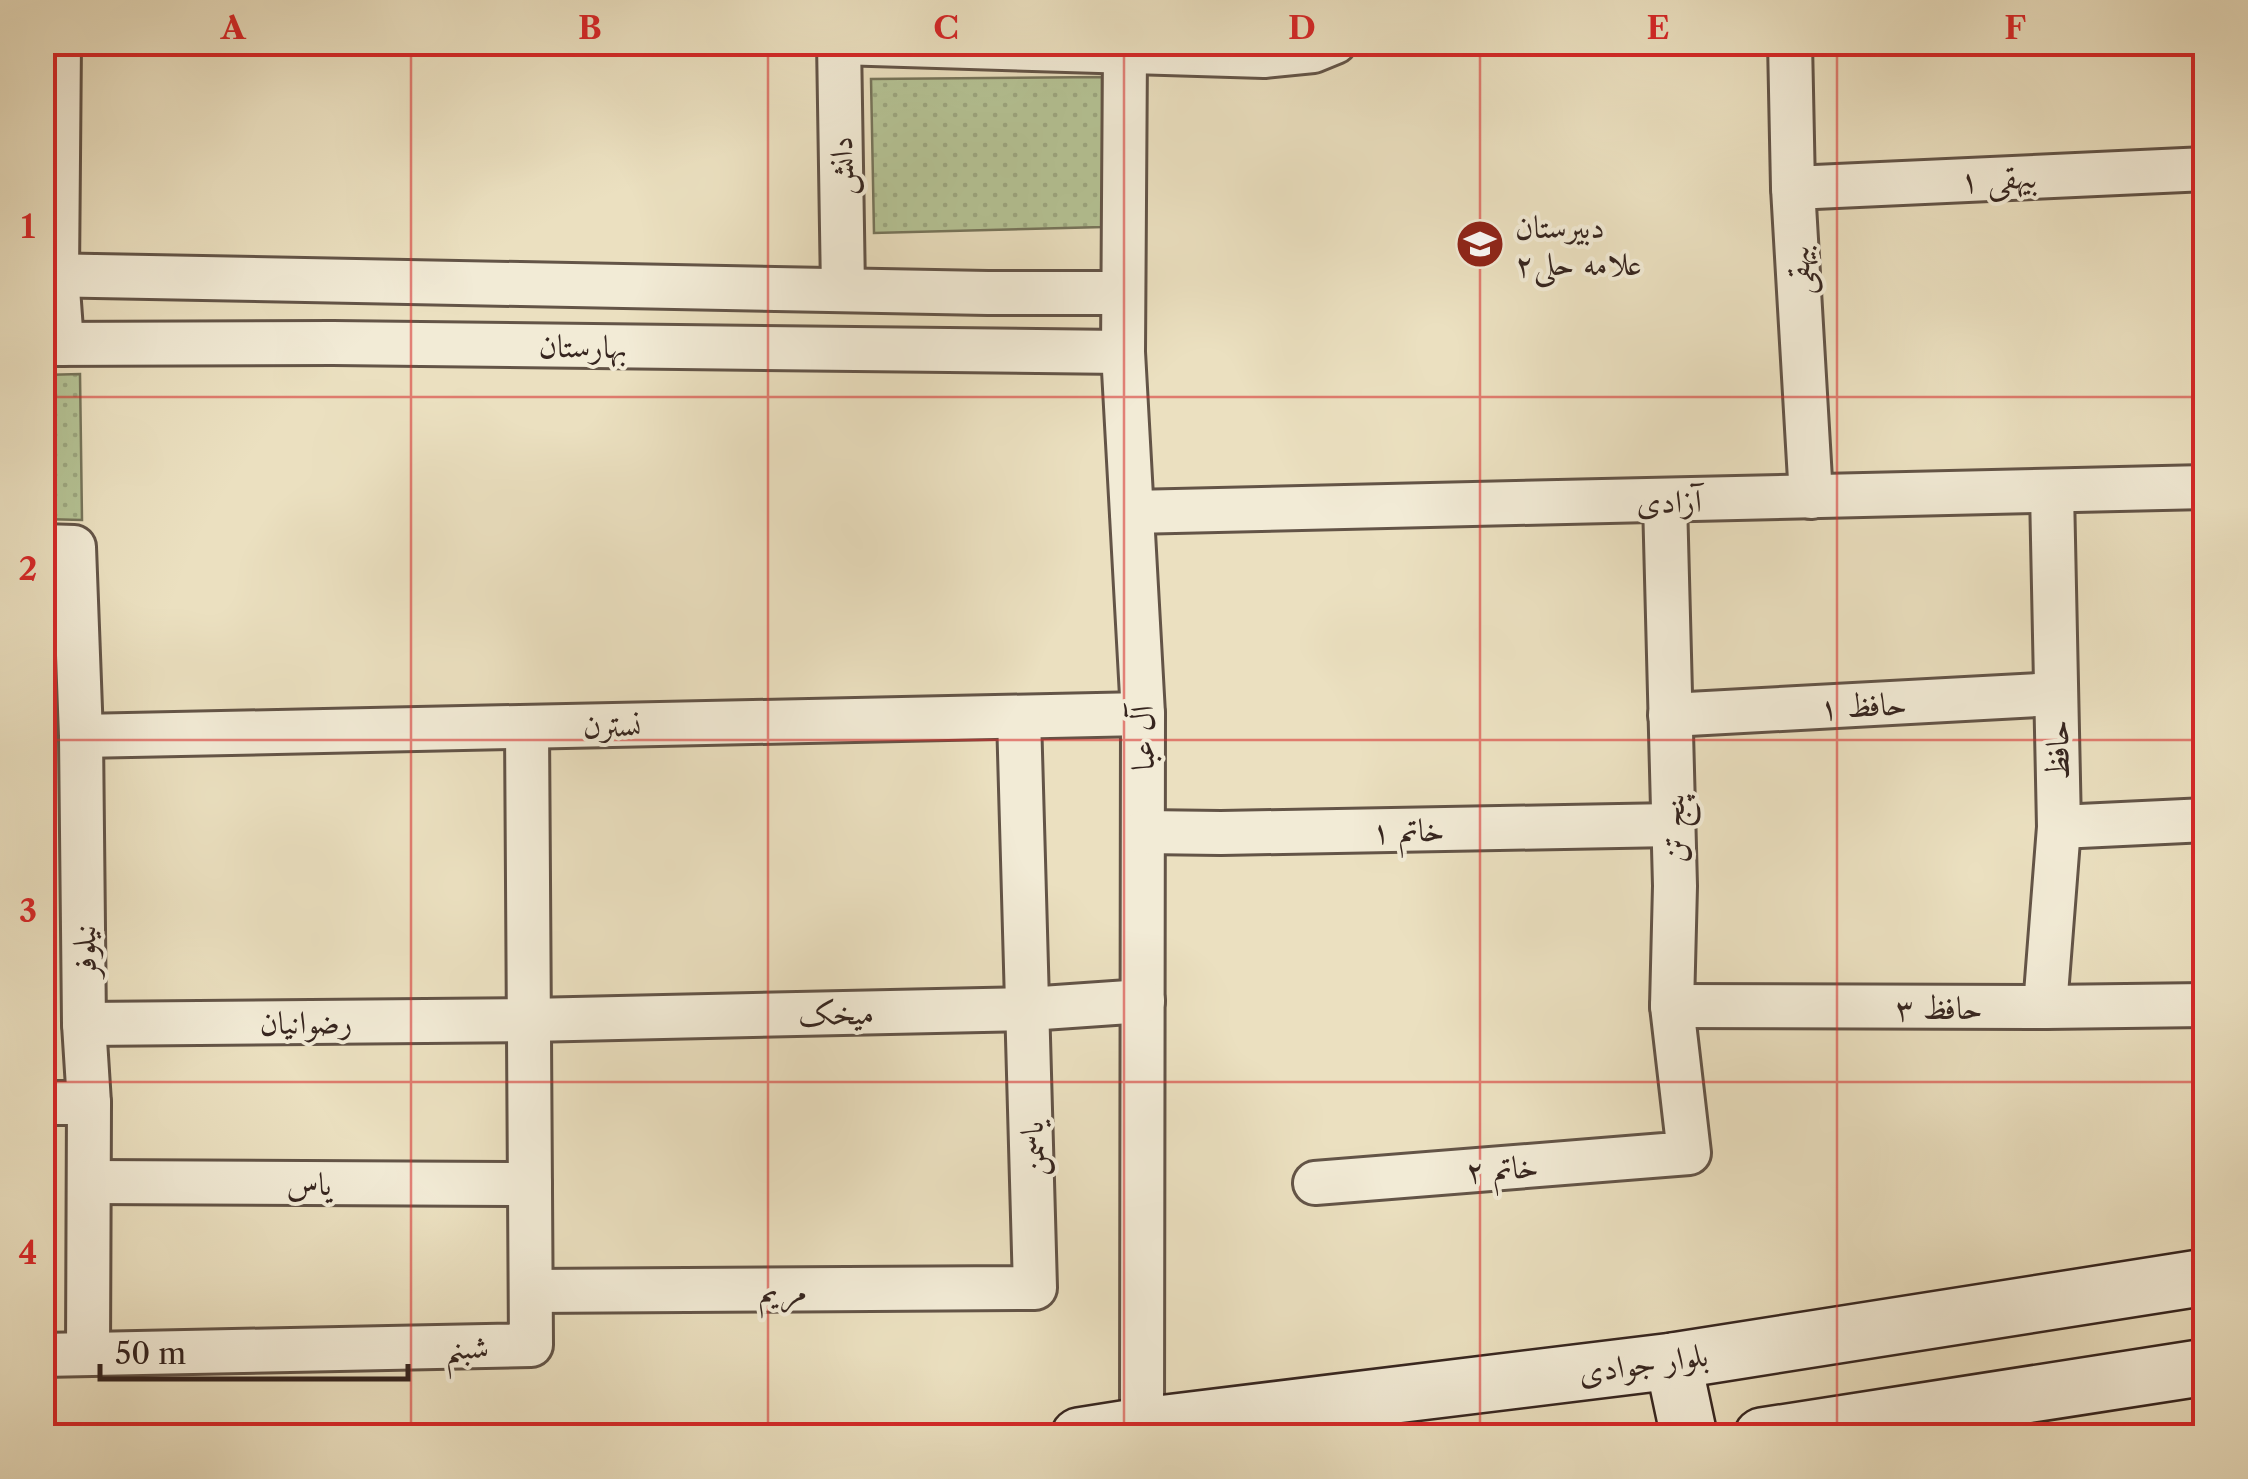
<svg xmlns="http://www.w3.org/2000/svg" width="2248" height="1479" viewBox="0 0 2248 1479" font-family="'Libre Caslon Text',Amiri,serif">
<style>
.green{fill:url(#green-dots);stroke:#76745a;stroke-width:2.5}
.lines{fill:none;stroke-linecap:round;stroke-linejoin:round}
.street-casing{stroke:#635447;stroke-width:48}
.secondary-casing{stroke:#36251f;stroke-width:60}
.street{stroke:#f2ebd6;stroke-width:42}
.secondary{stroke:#f2ebd6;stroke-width:55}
.grid{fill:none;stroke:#d62828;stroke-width:2.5;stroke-opacity:0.55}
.labels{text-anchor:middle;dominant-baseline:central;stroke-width:8;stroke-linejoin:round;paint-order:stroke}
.street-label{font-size:32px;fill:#36251f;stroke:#f2ebd6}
.poi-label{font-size:32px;fill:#36251f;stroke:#f2ebd6;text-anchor:start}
.neatline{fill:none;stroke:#d62828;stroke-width:4}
.grid-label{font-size:32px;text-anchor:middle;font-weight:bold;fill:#d62828}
</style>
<defs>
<pattern id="green-dots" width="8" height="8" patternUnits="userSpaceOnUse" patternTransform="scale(2.5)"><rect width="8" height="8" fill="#b5c395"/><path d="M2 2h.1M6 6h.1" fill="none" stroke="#9ca780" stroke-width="1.8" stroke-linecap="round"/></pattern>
</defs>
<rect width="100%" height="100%" fill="#ebe0c0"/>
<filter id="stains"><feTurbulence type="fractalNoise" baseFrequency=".002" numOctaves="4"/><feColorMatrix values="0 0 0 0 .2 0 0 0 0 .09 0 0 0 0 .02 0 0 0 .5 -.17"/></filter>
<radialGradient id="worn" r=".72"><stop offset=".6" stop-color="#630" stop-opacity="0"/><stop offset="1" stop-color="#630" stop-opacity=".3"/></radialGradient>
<!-- green -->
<g class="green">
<path d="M1102 77 1103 227 874 233 871 79Z"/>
<path d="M80 374 82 520 43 519V375Z"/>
</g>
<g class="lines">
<!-- street casing -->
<g class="street-casing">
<g id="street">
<path d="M59 42 57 275 62 344"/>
<path d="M839 42 843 290"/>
<path d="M1790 42 1793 188 1811 497"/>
<path d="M839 43 1264 56 1313 51 1335 42"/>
<path d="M1125 51 1123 352 1143 714 1142 1426"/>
<path d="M1793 188 2206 169"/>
<path d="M42 275 988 293H1122"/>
<path d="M42 344 333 343 1123 352"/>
<path d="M1132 512 2206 487"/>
<path d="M42 546 74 547 81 736 84 1024 89 1103 88 1354"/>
<path d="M1670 715 2056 694"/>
<path d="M81 736 1143 714"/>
<path d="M2059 827 2206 820"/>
<path d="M1143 832 1221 833 1673 825"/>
<path d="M1672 1006 2045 1007 2206 1005"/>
<path d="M2045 1007 2059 827 2052 492"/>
<path d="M84 1024 529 1020 1028 1009 1143 1001"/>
<path d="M42 1103H89"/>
<path d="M89 1182 530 1184"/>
<path d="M1315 1183 1689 1153 1672 1006 1675 886 1665 501"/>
<path d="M531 1291 1035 1288 1019 717"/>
<path d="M42 1355 531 1345 527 727"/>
</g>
</g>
<!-- secondary casing -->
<g class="secondary-casing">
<g id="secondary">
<path d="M1673 1361 1689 1436"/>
<path d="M1079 1436 1142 1426 1673 1361 2206 1277"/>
<path d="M1762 1436 2206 1367"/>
</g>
</g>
<!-- street -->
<use href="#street" class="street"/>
<!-- secondary -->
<use href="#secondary" class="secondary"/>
</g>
<!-- grid -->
<path class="grid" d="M411 42V1436M768 42V1436M1124 42V1436M1480 42V1436M1837 42V1436M42 397H2206M42 740H2206M42 1082H2206"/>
<!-- icons -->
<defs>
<g id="school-disc" transform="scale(2.5)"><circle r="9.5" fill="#8f2418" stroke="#f2ebd6"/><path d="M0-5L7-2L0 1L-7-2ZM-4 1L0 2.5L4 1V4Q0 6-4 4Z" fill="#fff"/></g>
</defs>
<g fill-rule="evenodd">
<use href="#school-disc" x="1480" y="244"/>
</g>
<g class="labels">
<!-- street labels -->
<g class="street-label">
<text transform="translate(841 166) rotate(-91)">دانش</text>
<text transform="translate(1999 178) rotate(-3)">بیهقی ۱</text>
<text transform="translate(1798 270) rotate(-93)">بیهقی</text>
<text transform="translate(583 346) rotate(1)">بهارستان</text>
<text transform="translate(1669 501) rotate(-1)">آزادی</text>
<text transform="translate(1863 705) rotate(-3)">حافظ ۱</text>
<text transform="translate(612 725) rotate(-1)">نسترن</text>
<text transform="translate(1142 738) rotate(-91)">آل عبا</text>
<text transform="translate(2057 750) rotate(-91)">حافظ</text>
<text transform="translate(1673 828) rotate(-92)">پنج تن</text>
<text transform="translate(1408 830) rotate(-1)">خاتم ۱</text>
<text transform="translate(84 951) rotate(-91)">نیلوفر</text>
<text x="1939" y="1007">حافظ ۳</text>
<text transform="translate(836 1013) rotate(-1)">میخک</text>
<text transform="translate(306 1022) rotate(-1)">رضوانیان</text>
<text transform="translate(1032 1149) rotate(-92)">یاسمن</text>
<text transform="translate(1502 1168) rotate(-4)">خاتم ۲</text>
<text x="309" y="1183">یاس</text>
<text x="783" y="1290">مریم</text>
<text transform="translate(467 1347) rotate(-1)">شبنم</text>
<text transform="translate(1643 1363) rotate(-8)">بلوار جوادی</text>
</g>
<!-- poi labels -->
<g class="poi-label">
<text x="1515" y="226">دبیرستان<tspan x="1515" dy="37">علامه حلی۲</tspan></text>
</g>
</g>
<!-- margin -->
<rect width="2248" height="1479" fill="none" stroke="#ebe0c0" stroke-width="110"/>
<!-- scale -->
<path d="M100 1364v15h308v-15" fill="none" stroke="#36251f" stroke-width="5"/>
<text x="115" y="1364" font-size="30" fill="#36251f" stroke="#f2ebd6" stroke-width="8" paint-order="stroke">50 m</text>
<rect x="55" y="55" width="2138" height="1369" class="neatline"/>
<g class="grid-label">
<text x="233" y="39">A</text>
<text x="590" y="39">B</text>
<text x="946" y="39">C</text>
<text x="1302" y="39">D</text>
<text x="1658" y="39">E</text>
<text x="2015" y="39">F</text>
<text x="28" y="238">1</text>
<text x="28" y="580">2</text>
<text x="28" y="922">3</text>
<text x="28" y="1264">4</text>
</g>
<rect width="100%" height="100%" filter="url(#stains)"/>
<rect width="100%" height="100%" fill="url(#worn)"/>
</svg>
